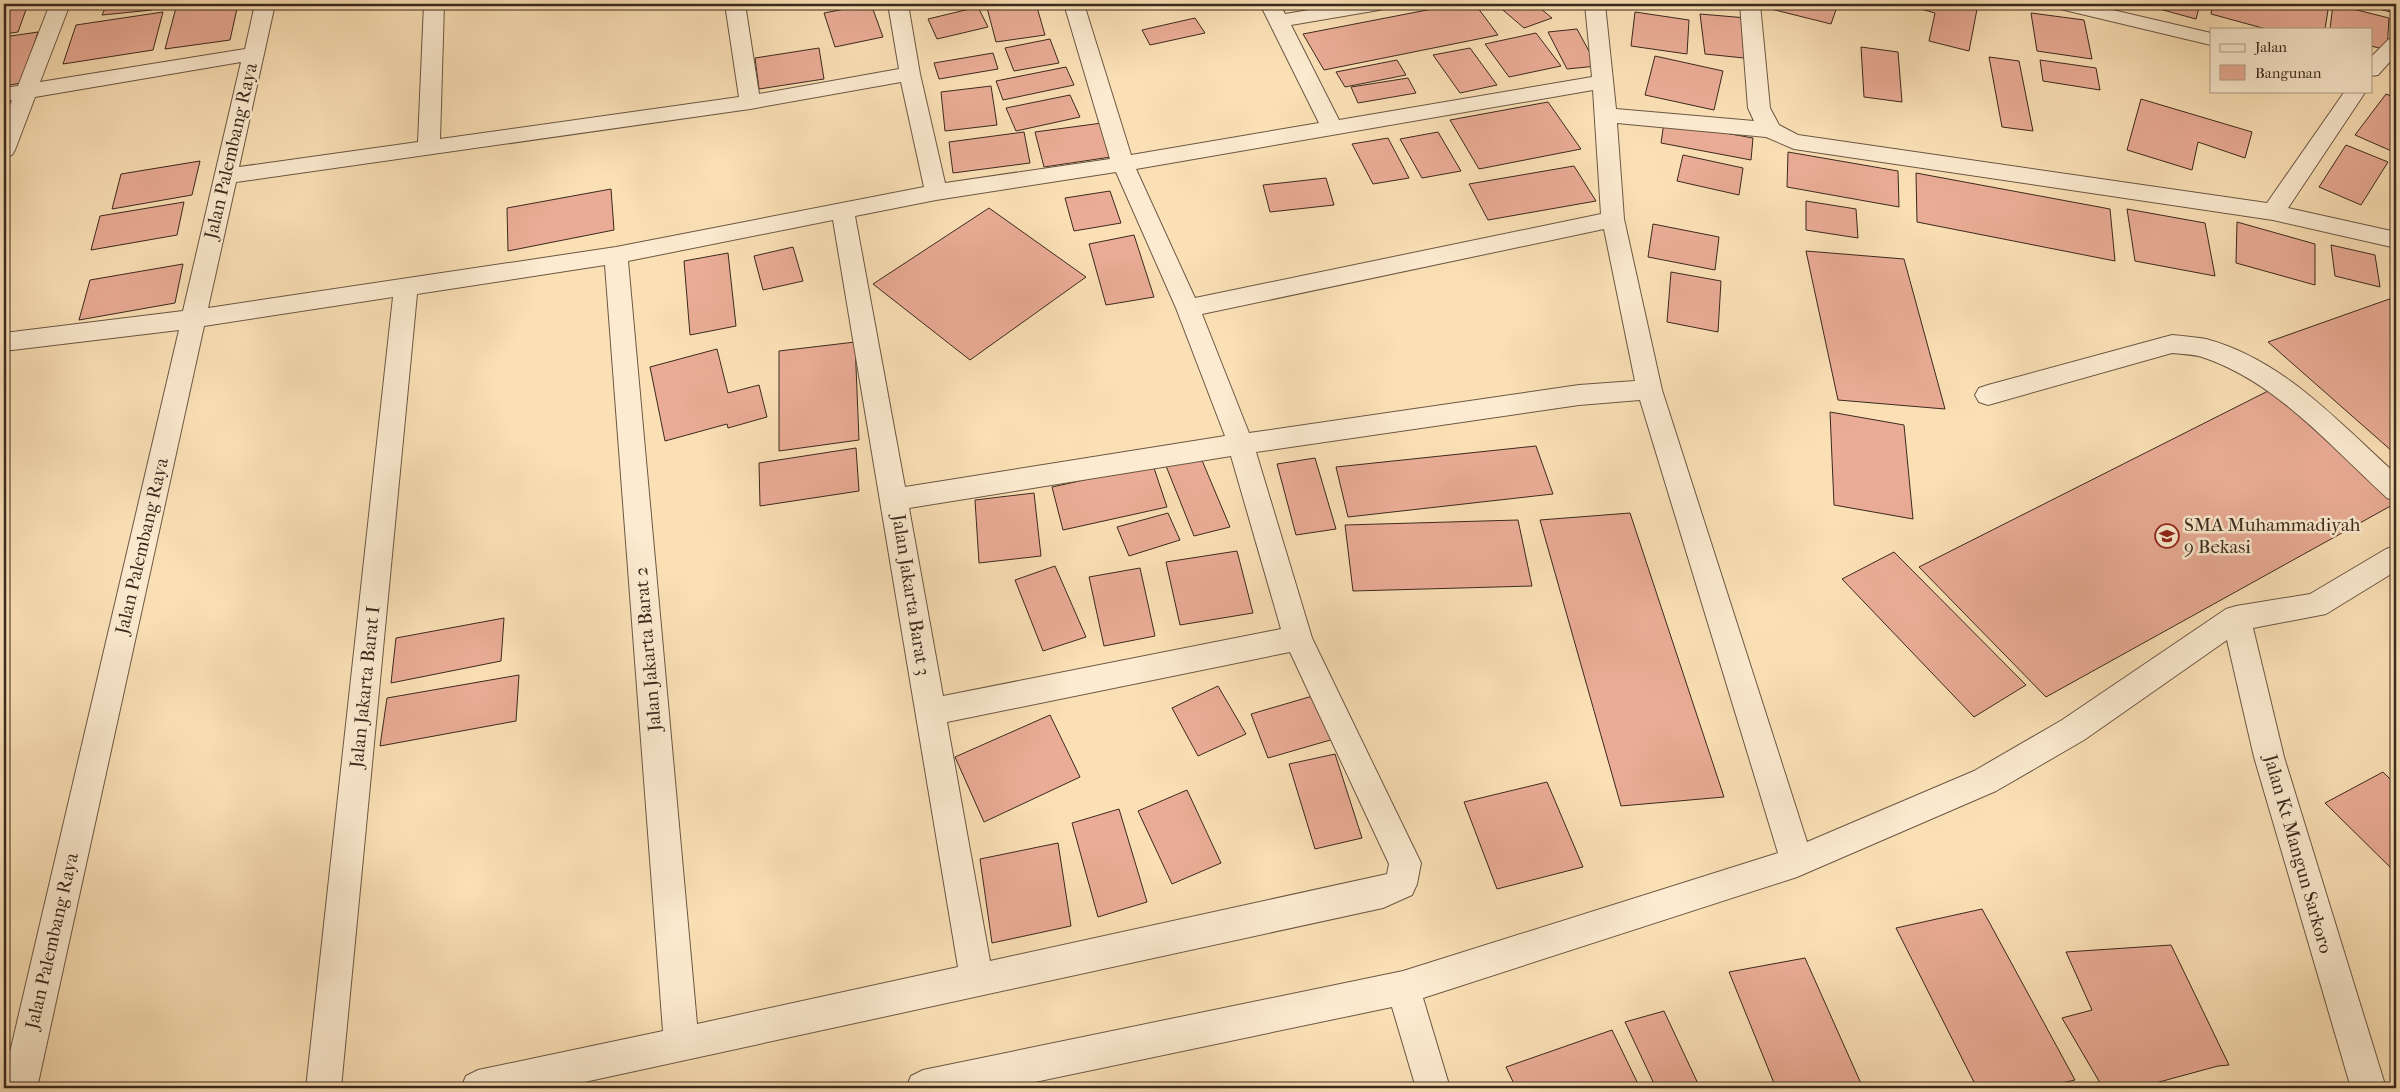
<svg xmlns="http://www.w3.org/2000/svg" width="2400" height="1092" viewBox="0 0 2400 1092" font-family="'IM FELL French Canon',serif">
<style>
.building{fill:#eaac96;stroke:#3b291d}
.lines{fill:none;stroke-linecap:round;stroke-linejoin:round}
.street-casing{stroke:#6b5743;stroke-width:2}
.street{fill:#fcebd0;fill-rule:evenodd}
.labels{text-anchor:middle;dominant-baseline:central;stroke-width:5;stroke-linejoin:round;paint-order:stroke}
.street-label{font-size:19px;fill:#3b291d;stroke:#fcebd0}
.poi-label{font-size:19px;fill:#3b291d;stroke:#fcebd0;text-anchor:start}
</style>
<rect width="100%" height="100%" fill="#fbe0b6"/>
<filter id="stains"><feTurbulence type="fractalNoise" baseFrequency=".004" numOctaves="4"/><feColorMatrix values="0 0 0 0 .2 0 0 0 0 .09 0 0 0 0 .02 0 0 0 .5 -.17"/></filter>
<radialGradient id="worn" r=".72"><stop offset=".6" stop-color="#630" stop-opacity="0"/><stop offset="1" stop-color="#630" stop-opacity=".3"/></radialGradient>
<!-- building -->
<g class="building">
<path d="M4 4H28L18 32 4 34Z"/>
<path d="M107 4H154L152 10 102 15Z"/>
<path d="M177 4H238L230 40 165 49Z"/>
<path d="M871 4 883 37 835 47 824 13Z"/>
<path d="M909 4H962L909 9Z"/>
<path d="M986 4H1036L1045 35 996 42Z"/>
<path d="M1458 4H1475L1498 35 1324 70 1303 34Z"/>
<path d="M1502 4H1535L1552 18 1524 28 1497 5Z"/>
<path d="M1773 4H1838L1831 24 1771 9Z"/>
<path d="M1903 4H1978L1969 51 1929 41 1935 13Z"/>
<path d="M2141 4H2200L2196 19Z"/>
<path d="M2213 4H2329L2325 29H2266L2211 14Z"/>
<path d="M2333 4 2389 18 2387 50 2371 46V29H2330Z"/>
<path d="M2357 4H2391V12Z"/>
<path d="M978 7 988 27 937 39 928 19Z"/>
<path d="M163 12 153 50 63 64 76 25Z"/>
<path d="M1635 12 1689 20 1687 54 1631 46Z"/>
<path d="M2031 13 2084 20 2092 59 2037 51Z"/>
<path d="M1700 14 1747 18 1754 59 1705 54Z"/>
<path d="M1195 18 1205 33 1150 45 1142 30Z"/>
<path d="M1577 29 1597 66 1567 69 1548 32Z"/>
<path d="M38 32 21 83 4 86V37Z"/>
<path d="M1536 33 1561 66 1509 77 1485 44Z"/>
<path d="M1050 39 1059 63 1014 71 1005 48Z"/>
<path d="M1861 47 1898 52 1902 102 1864 97Z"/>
<path d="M819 48 824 79 759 89 755 58Z"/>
<path d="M1470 48 1497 85 1460 93 1433 55Z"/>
<path d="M993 53 998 69 939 79 934 63Z"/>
<path d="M1655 56 1723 71 1714 110 1645 95Z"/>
<path d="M1989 57 2019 61 2033 131 2002 127Z"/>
<path d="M1397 60 1406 75 1345 87 1336 72Z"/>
<path d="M2040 60 2096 68 2100 90 2043 81Z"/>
<path d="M1066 67 1074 85 1003 100 996 81Z"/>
<path d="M1408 78 1416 93 1358 103 1351 87Z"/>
<path d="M991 86 997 125 945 131 941 92Z"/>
<path d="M2386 94 2396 98V153L2355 135Z"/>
<path d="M1070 95 1080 117 1016 131 1006 108Z"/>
<path d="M2141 99 2252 132 2245 158 2198 142 2192 170 2127 150Z"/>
<path d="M1548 102 1581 149 1479 169 1450 120Z"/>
<path d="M1664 122 1753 138 1751 160 1661 143Z"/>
<path d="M1102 123 1111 157 1044 167 1035 132Z"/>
<path d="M1024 132 1030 163 953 173 949 142Z"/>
<path d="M1438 132 1461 171 1422 178 1400 139Z"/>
<path d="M1388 138 1409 178 1373 184 1352 144Z"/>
<path d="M2346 145 2388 162 2361 205 2319 187Z"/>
<path d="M1788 152 1898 171 1899 207 1787 187Z"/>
<path d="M1683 155 1743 168 1739 195 1677 181Z"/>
<path d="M200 161 192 195 112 209 121 174Z"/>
<path d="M1574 166 1596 201 1488 220 1469 184Z"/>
<path d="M1916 173 2110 209 2115 261 1917 222Z"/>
<path d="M1326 178 1334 205 1270 212 1263 185Z"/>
<path d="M611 189 614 230 508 251 507 208Z"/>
<path d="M1110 191 1121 223 1074 231 1065 198Z"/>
<path d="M1806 201 1856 209 1858 238 1806 230Z"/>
<path d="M184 202 177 235 91 250 100 216Z"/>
<path d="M989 208 1086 277 970 360 873 284Z"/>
<path d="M2127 209 2205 223 2215 276 2135 261Z"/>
<path d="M2237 222 2315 244V285L2236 263Z"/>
<path d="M1653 224 1719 237 1715 270 1648 257Z"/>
<path d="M1134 235 1154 297 1106 305 1089 244Z"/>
<path d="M2331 245 2375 255 2380 287 2335 276Z"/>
<path d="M793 247 803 281 763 290 754 256Z"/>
<path d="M1806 251 1904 259 1945 409 1838 400Z"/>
<path d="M728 253 736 326 690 335 684 261Z"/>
<path d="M183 264 175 303 79 320 90 280Z"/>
<path d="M1671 272 1721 281 1718 332 1667 322Z"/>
<path d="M2395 297 2396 451 2393 452 2268 342Z"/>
<path d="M855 342 859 440 779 451V351Z"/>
<path d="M717 349 728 393 759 385 767 417 728 428 727 424 665 441 650 367Z"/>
<path d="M2268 391 2396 492V503L2046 697 1919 567Z"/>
<path d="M1830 412 1904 425 1913 519 1834 505Z"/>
<path d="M1536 446 1553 494 1348 517 1336 467Z"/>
<path d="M856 448 859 491 760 506 759 463Z"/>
<path d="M1201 458 1230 527 1194 536 1166 466Z"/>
<path d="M1315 458 1336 529 1296 535 1277 464Z"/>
<path d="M1153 465 1167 507 1063 530 1052 487Z"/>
<path d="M1034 493 1041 556 979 563 975 500Z"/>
<path d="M1168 513 1180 540 1129 556 1117 527Z"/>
<path d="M1630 513 1724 797 1621 806 1540 520Z"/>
<path d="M1518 520 1532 586 1353 591 1345 525Z"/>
<path d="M1237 551 1253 613 1180 625 1166 562Z"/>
<path d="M1894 552 2026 685 1974 717 1842 579Z"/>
<path d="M1055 566 1086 637 1043 651 1015 580Z"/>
<path d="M1140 568 1155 636 1104 646 1089 577Z"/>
<path d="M504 618 501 661 391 683 396 638Z"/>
<path d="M519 675 516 721 380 746 387 698Z"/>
<path d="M1218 686 1246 734 1198 756 1172 708Z"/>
<path d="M1316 695 1334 739 1268 758 1251 714Z"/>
<path d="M1050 715 1080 777 984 822 955 757Z"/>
<path d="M1335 754 1362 838 1315 849 1289 764Z"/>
<path d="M2383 772 2396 785V873L2325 803Z"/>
<path d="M1547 782 1583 867 1497 889 1464 802Z"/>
<path d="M1187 790 1221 863 1172 884 1138 811Z"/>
<path d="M1119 809 1147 902 1098 917 1072 823Z"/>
<path d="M1058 843 1071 926 992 943 980 859Z"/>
<path d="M1982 909 2075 1080 2039 1088H1977L1896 928Z"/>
<path d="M2171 945 2229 1065 2218 1066 2137 1088H2103L2062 1018 2092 1010 2066 952Z"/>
<path d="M1805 958 1863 1088H1776L1729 972Z"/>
<path d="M1664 1011 1700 1088H1656L1625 1022Z"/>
<path d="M1612 1030 1640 1088H1516L1506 1067Z"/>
</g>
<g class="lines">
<!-- street casing -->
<g class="street-casing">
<g id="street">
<path d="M50 4H70L40 82 245 49 255 4H275L239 167 418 142 424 4H444L440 139 739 97 725 4H745L759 94 899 69 888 4H908L920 74 945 183 1110 159 1064 4H1084L1131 155 1319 123 1260 4H1280L1285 14 1345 4H1389L1386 8 1379 10 1291 25 1339 120 1592 77 1585 4H1605L1616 109 1754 121 1748 108 1740 4H1760L1770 108 1779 125 1798 135 2267 203 2345 91H2366L2288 208 2396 232V248L2273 220 1794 149 1766 137 1617 123 1624 219 1662 390 1807 842 1974 771 2062 720 2226 609 2236 606 2310 594 2386 549 2396 546V571L2326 614 2253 628 2284 757 2386 1088H2351L2254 757 2227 640 2084 740 1996 791 1797 877 1423 998 1450 1088H1416L1392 1007 1006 1088H906L911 1076 923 1070 1403 971 1778 853 1640 400 1579 405 1256 452 1312 638 1421 863 1417 884 1412 895 1383 908 557 1088H461L466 1076 478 1070 663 1031 605 265 417 294 341 1088H306L393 297 204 326 37 1088H4V1078L179 330 4 351V333L183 311 241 62 35 97 15 150 12 155 4 157V123L12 100 4 102V88L18 86ZM901 82 924 187 616 247 208 308 236 182 750 109ZM1593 90 1601 214 1195 298 1136 169ZM1116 172 1176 308 1225 436 905 487 855 216 936 200ZM833 220 958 967 697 1024 628 261ZM1604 229 1635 381 1579 385 1249 433 1202 314ZM1231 456 1281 629 943 696 909 508ZM1290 652 1389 864 1387 874 990 961 947 722Z"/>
<path d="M2053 4H2087L2211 33V45L2056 8Z"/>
<path d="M2396 37V55L2378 75 2371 76V57L2389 39Z"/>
<path d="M2172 335C2183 336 2195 337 2206 339 2284 360 2338 422 2396 474V501L2387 498C2330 446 2277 382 2202 357 2193 354 2182 354 2172 353L1988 405 1979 402 1975 395 1979 388 1988 385Z"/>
</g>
</g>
<!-- street -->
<use href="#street" class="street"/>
</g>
<!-- icons -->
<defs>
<g id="school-ring" transform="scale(1.25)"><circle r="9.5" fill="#fcebd0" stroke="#8f2418" stroke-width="1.5"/><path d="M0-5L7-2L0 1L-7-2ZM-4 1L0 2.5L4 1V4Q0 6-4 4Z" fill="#8f2418"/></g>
</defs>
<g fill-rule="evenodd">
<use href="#school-ring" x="2167" y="536"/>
</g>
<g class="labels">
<!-- street labels -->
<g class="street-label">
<text transform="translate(231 151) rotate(-77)">Jalan Palembang Raya</text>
<text transform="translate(142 546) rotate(-77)">Jalan Palembang Raya</text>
<text transform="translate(911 595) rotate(81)">Jalan Jakarta Barat 3</text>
<text transform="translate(648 649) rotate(-95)">Jalan Jakarta Barat 2</text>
<text transform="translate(365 687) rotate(-84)">Jalan Jakarta Barat I</text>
<text transform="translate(2298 854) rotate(74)">Jalan Kt Mangun Sarkoro</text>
<text transform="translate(52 941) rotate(-77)">Jalan Palembang Raya</text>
</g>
<!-- poi labels -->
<g class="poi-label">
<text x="2184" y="525">SMA Muhammadiyah<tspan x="2184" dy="22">9 Bekasi</tspan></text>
</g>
</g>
<!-- margin -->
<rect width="2400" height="1092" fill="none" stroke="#fbe0b6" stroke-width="20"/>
<rect x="5" y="5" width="2390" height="1082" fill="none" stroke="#3b291d" stroke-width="2.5"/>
<rect x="10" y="10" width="2380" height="1072" fill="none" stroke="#3b291d"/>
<!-- legend -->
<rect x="2210" y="28" width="162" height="65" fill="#fcebd0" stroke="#af9d88"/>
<rect x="2220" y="44" width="25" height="8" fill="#fcebd0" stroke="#af9d88"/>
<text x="2255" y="52" font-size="15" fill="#3b291d">Jalan</text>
<rect x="2220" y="65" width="25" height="15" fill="#eaac96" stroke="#af9d88"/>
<text x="2255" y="78" font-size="15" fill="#3b291d">Bangunan</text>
<rect width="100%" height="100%" filter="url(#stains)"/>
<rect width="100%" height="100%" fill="url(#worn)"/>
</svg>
